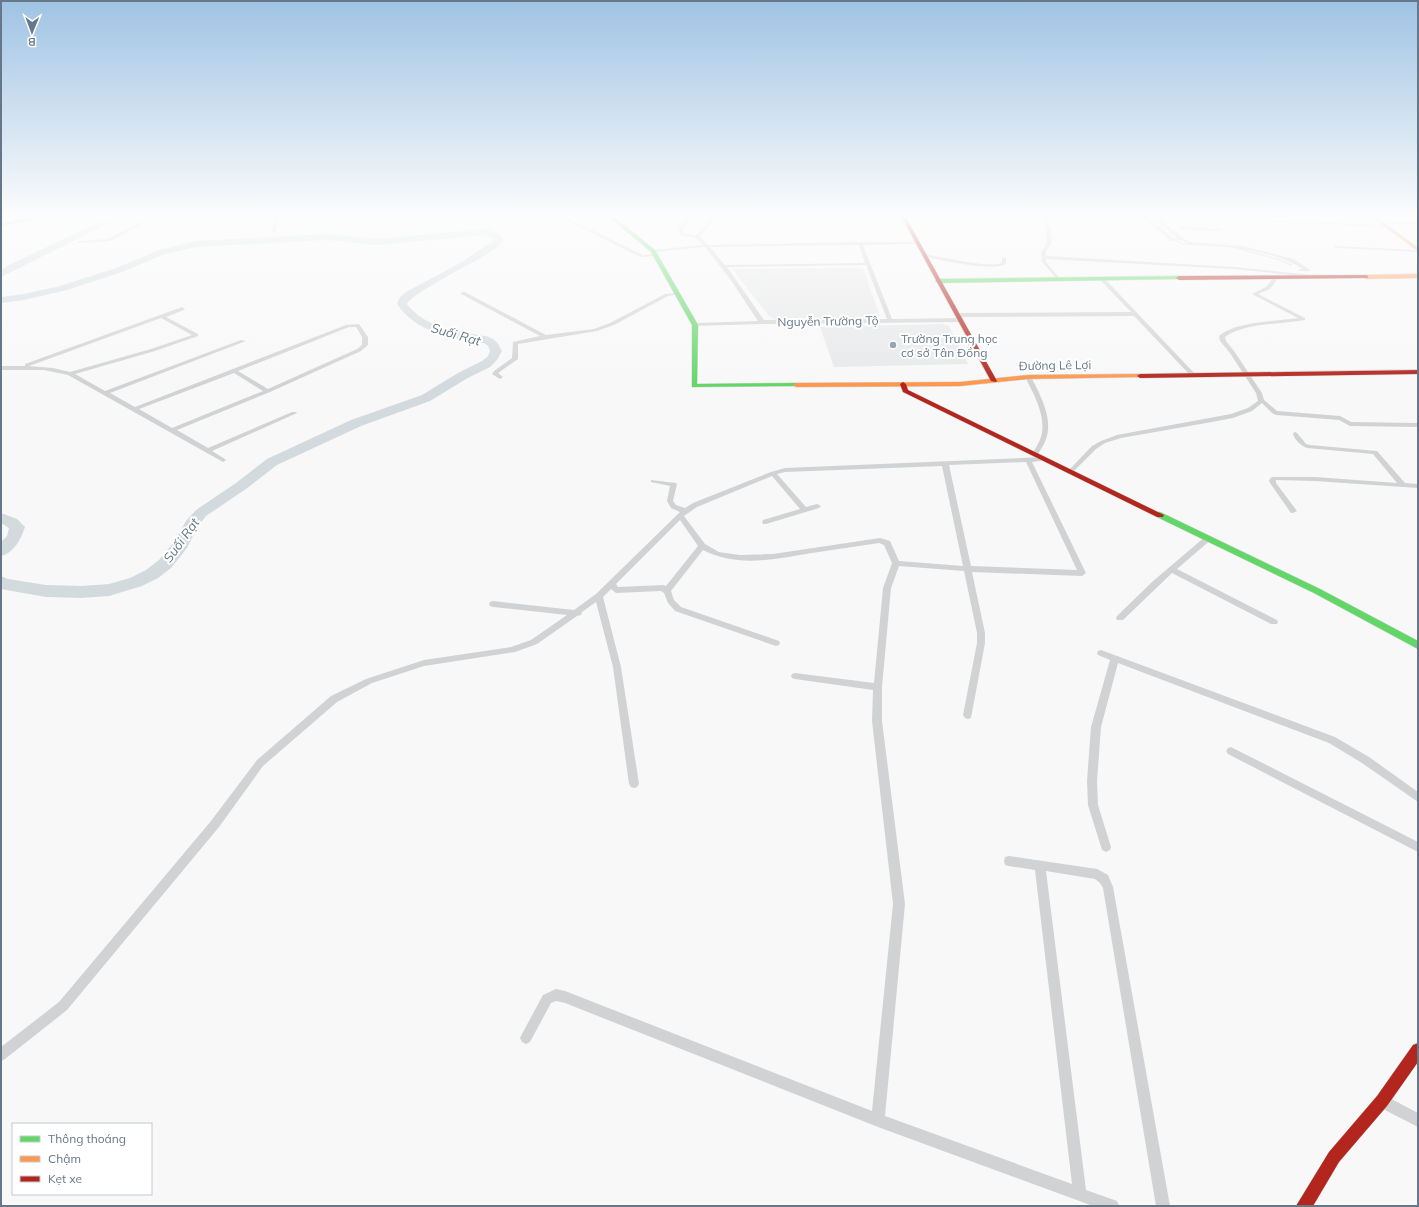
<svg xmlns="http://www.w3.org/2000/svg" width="1419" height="1207" viewBox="0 0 1419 1207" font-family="Mulish,sans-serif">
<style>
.built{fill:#e7e8e9}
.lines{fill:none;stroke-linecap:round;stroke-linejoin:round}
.stream{stroke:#d3dadd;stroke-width:1.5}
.river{fill:#d3dadd;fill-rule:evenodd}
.fast-casing{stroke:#d3d5d7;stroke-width:1}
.slow-casing{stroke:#d3d5d7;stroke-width:1}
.jam-casing{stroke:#d3d5d7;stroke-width:1}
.street{fill:#d1d2d3;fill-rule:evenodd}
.fast{fill:#63d668;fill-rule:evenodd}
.slow{fill:#ff974d;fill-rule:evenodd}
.jam{fill:#b3261e;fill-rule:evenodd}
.poi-dot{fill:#99a4b0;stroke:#fff;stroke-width:1.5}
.labels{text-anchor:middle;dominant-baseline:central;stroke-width:4;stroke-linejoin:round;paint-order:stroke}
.far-street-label{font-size:12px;fill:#66778a;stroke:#fff}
.far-poi-label{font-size:12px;fill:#66778a;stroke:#fff;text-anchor:start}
.far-water-label{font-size:13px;font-style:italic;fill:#637984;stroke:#fff}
</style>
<rect width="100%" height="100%" fill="#f8f8f8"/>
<!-- built -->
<g class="built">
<path d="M857 268 863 269 880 316 877 318 776 320 770 317 733 270 736 269Z"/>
<path d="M943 324 949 326 968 364 834 367 820 327Z"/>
</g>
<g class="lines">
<!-- stream -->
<g class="stream">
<path d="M1152 222 1171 237"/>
<path d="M1177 241 1183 244 1216 246"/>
<path d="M1233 247 1280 260 1291 265"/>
</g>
<!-- river -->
<g class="river">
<path d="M112 216H123L1 277V270L7 266Z"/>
<path d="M485 229 500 234 503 240C499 248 491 251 484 256 471 264 411 294 407 304 422 324 448 330 471 334 478 335 487 335 493 339 498 342 499 346 502 351L497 360 490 367 466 379 430 401 361 426 277 465 246 489 206 516 198 526 187 548 171 568 158 578 142 586 109 596 81 598 46 597 1 589V576L8 579 46 585 81 586 109 584 130 578 146 570 159 560 174 542 186 521 196 510 236 483 267 459 351 420 422 395 458 373 482 361 488 356 490 351 488 346 484 343C451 338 417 333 397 304L400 297 406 292 460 263 492 242 493 240V238L484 235 376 245 327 240 197 247 165 254 122 272 67 290 24 300 1 303V297L24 294 60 286 116 268 159 250 197 241 327 234 376 239Z"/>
<path d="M1 513 17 519 25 527C21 539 14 553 1 556V542L7 536 9 528 1 523Z"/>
</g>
<!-- fast casing -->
<g class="fast-casing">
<g id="fast">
<path d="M36 216H45L1 226V224Z"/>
<path d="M608 216H613L655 250 698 325 697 384 796 383 799 385 798 386 692 387V325L651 252Z"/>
<path d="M1179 276 1182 278 1181 279 938 283 935 281 938 279Z"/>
<path d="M1160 512 1320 589 1418 641V649L1314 593 1157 517 1156 515 1157 513Z"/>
</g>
</g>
<!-- slow casing -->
<g class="slow-casing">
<g id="slow">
<path d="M1370 216H1375L1418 248V251Z"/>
<path d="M1418 274V278L1366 279 1363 277 1366 275Z"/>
<path d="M1140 374 1143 376 1142 377 1028 379 960 386 796 387 793 385 796 383 960 382 1028 375Z"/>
</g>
</g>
<!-- jam casing -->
<g class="jam-casing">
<g id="jam">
<path d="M901 216H905L997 381 996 382 991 381Z"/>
<path d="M1366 275 1368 276V278L1179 280 1176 278 1179 276Z"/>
<path d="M1418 370V374L1140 378 1137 376 1140 374Z"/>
<path d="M903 382 906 384 908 390 1164 515 1163 517H1157L903 392 900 384Z"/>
<path d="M1418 1043V1062L1387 1106 1339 1162 1313 1206H1296L1329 1152 1377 1096 1413 1045Z"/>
</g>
</g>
<!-- street -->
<g class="street">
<path d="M154 216H159L110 241 79 243 77 242 79 241 107 239Z"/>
<path d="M275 216H279L276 232 274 233 272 232Z"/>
<path d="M558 216H563L643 255 655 254 657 255 655 256 640 257Z"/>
<path d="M690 216H694L683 228V232L685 234 696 235 714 216H718L700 236 707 245 860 242H919V244H917L863 245 892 319 960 318 963 320 960 322 762 324 693 326V324L695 323 758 321 730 279 705 247 653 252 651 251 653 250 703 245 696 238 682 236 679 232V228ZM859 245 865 263 725 265 710 247ZM866 265 887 319 764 320 727 267Z"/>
<path d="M1043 216H1047C1049 224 1053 236 1051 244 1049 249 1045 250 1046 256L1234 267 1323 276 1325 277 1323 278 1234 269 1046 259V262L1061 280 1059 281 1042 262 1041 252 1047 243Z"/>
<path d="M1140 216H1145L1174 239 1178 238 1149 216H1154L1189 242 1242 246 1294 259 1310 270 1308 271H1299V269H1303C1270 248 1226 247 1188 244L1182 240 1171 241Z"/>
<path d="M1166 216H1196L1384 225 1386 226 1384 227 1168 217Z"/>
<path d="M1397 216H1418V218L1399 217Z"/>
<path d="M1388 222 1418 223V225L1389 224H1388Z"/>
<path d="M1181 227 1219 229 1221 230 1219 231 1180 229 1179 228Z"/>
<path d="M1335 246 1418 250V252L1337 248H1335Z"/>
<path d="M924 254C942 257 986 268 1002 263V258L1004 257 1006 258V264C993 272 940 260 922 256V254Z"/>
<path d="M1275 276 1279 277 1270 289 1258 294 1305 318V320C1279 325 1247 322 1225 337L1226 341 1234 351 1262 393 1264 400 1277 411 1340 416 1351 422 1418 423V427L1350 426 1339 420 1276 415 1272 413 1262 403 1252 411 1233 418 1212 422 1121 438 1105 443 1096 449 1073 472H1069V470L1092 446 1101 441 1117 435 1231 414 1248 408 1258 401 1256 393 1230 353 1220 341 1219 336C1234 322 1277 321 1298 318L1252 294 1266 287Z"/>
<path d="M1101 279H1105L1195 374V376H1191L1134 316 957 317 954 315 957 313 1131 312 1101 281Z"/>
<path d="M461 292H465L546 335 594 329 610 323 665 294 677 293 679 294 668 296 614 325 597 331 518 344V359L498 373 503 377 500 379 492 374 494 371 512 358 513 342 540 336 461 294Z"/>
<path d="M182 307 185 309 184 310 166 317 198 334V336L155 351 75 374 105 391 241 340 246 341 110 393 135 407 346 325 359 324 368 337V345L361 351 270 392 177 430 208 448 292 412H296L297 413 212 451 225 459 226 460 223 462 68 375 44 370H1V366H25V364ZM161 318 192 335 151 349 70 372 53 368 29 366ZM349 327H356L362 337V345L357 349 268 389 238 371ZM234 373 263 391 172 428 139 409Z"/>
<path d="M1028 375 1031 377C1042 398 1056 424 1043 446 1040 450 1039 454 1035 456L1032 454C1035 449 1039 443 1041 437 1047 418 1034 394 1025 377Z"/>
<path d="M1295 432 1297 433 1306 444 1310 445 1377 451 1405 483 1418 484V488L1315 481 1276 480V483L1297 511 1293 513H1291L1270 483 1269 480 1272 477H1315L1397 483 1373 454 1307 448C1301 446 1293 438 1293 433Z"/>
<path d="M1045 457 1048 459 1047 460 1032 462 1086 573 1082 576 972 572 985 633V643L971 718 968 719 965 718 963 715 977 643V633L964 571 899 566 891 588 882 687V721L905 904 885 1116 1072 1184 1035 870 1009 866 1005 865 1004 861 1005 857 1009 856 1097 869 1108 875 1113 887 1170 1206H1156L1103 888 1100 883 1095 879 1046 871 1086 1190 1117 1201 1119 1206H1093L878 1127 565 1003 556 1001 551 1003 530 1042 526 1044 522 1042 520 1038 522 1034 543 995 556 989 565 991 872 1111 893 904 872 721 873 690 795 679 792 678 791 676 792 674 795 673 874 683 883 588 892 563 884 545 879 543C857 546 834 550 812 553 776 559 737 568 703 550L671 591 674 600 681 607 779 641 780 643 779 645 776 646 675 611 668 603 664 593 661 591 616 593 611 589 603 597 621 667 639 784 637 787 634 788 631 787 629 784 613 667 596 602 582 612 581 615 577 616 537 644 515 652 424 666 372 683 337 702 263 766 219 827 67 1010 5 1059 1 1061V1047L59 1002 211 821 257 760 331 696 366 679 424 660 511 647 531 640 567 615 493 607 490 606 489 604 490 602 493 601 574 610 596 594 680 512 671 508 667 501 670 486 651 482V480L676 483 677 484 673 501 676 505 685 508 693 503 771 472 785 468ZM1026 462 1077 570 971 566 949 465ZM942 466 963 566 899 561 890 541 880 538 773 554 740 555 719 552 705 544 684 516 697 507 772 476 800 509 763 520 762 522 763 524H766L819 508 821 506 817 504 806 507 777 474 785 472ZM680 520 698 546 666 586 663 585 618 587 616 584Z"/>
<path d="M1206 536H1209L1213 538 1177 569 1277 620 1278 622 1277 624H1271L1172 573 1123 620H1117L1116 618 1117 616 1152 582Z"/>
<path d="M1101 650 1335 737 1369 757 1418 792V802L1362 763 1329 743 1118 663 1101 727 1097 781 1098 805 1111 847 1110 850 1106 852 1102 850 1088 805 1087 781 1091 727 1110 660 1098 655 1097 653 1098 651Z"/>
<path d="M1231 747 1418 842V852L1228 754 1226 751 1228 748Z"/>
<path d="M1382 1094 1418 1113V1127L1377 1106 1375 1101 1377 1096Z"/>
</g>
<!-- fast -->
<use href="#fast" class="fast"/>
<!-- slow -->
<use href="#slow" class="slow"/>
<!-- jam -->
<use href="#jam" class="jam"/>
</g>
<!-- sky -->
<linearGradient id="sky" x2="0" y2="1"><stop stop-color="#9fc3e4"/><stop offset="0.56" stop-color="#fcfcfc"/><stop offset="1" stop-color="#fcfcfc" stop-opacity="0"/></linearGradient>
<rect width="1419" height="385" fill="url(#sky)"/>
<!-- markers -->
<circle class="poi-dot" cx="893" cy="345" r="4"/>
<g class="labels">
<!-- far-street labels -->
<g class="far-street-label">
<text transform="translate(828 321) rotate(-1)">Nguyễn Trường Tộ</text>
<text transform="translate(1055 365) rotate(-1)">Đường Lê Lợi</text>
</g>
<!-- far-poi labels -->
<g class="far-poi-label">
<text x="901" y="338">Trường Trung học<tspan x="901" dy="14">cơ sở Tân Đồng</tspan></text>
</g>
<!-- far-water labels -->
<g class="far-water-label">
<text transform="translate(456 334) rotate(16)">Suối Rạt</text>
<text transform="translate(181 540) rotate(-54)">Suối Rạt</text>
</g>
</g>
<!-- border -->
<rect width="1419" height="1207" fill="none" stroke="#66778a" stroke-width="4"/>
<!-- legend -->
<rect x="12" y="1123" width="140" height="72" fill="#ffffff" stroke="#c2c9d0"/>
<rect x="20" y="1136" width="20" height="6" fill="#63d668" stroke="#c2c9d0"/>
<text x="48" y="1143" font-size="12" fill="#66778a">Thông thoáng</text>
<rect x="20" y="1156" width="20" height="6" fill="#ff974d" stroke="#c2c9d0"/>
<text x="48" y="1163" font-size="12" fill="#66778a">Chậm</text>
<rect x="20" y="1176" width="20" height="6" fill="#b3261e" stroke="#c2c9d0"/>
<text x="48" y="1183" font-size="12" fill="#66778a">Kẹt xe</text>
<!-- north arrow -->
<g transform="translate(32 32) rotate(181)" stroke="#ffffff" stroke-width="3" paint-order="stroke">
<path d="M0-3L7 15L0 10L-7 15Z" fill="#66778a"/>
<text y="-6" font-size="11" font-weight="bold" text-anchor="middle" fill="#66778a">B</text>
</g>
</svg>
